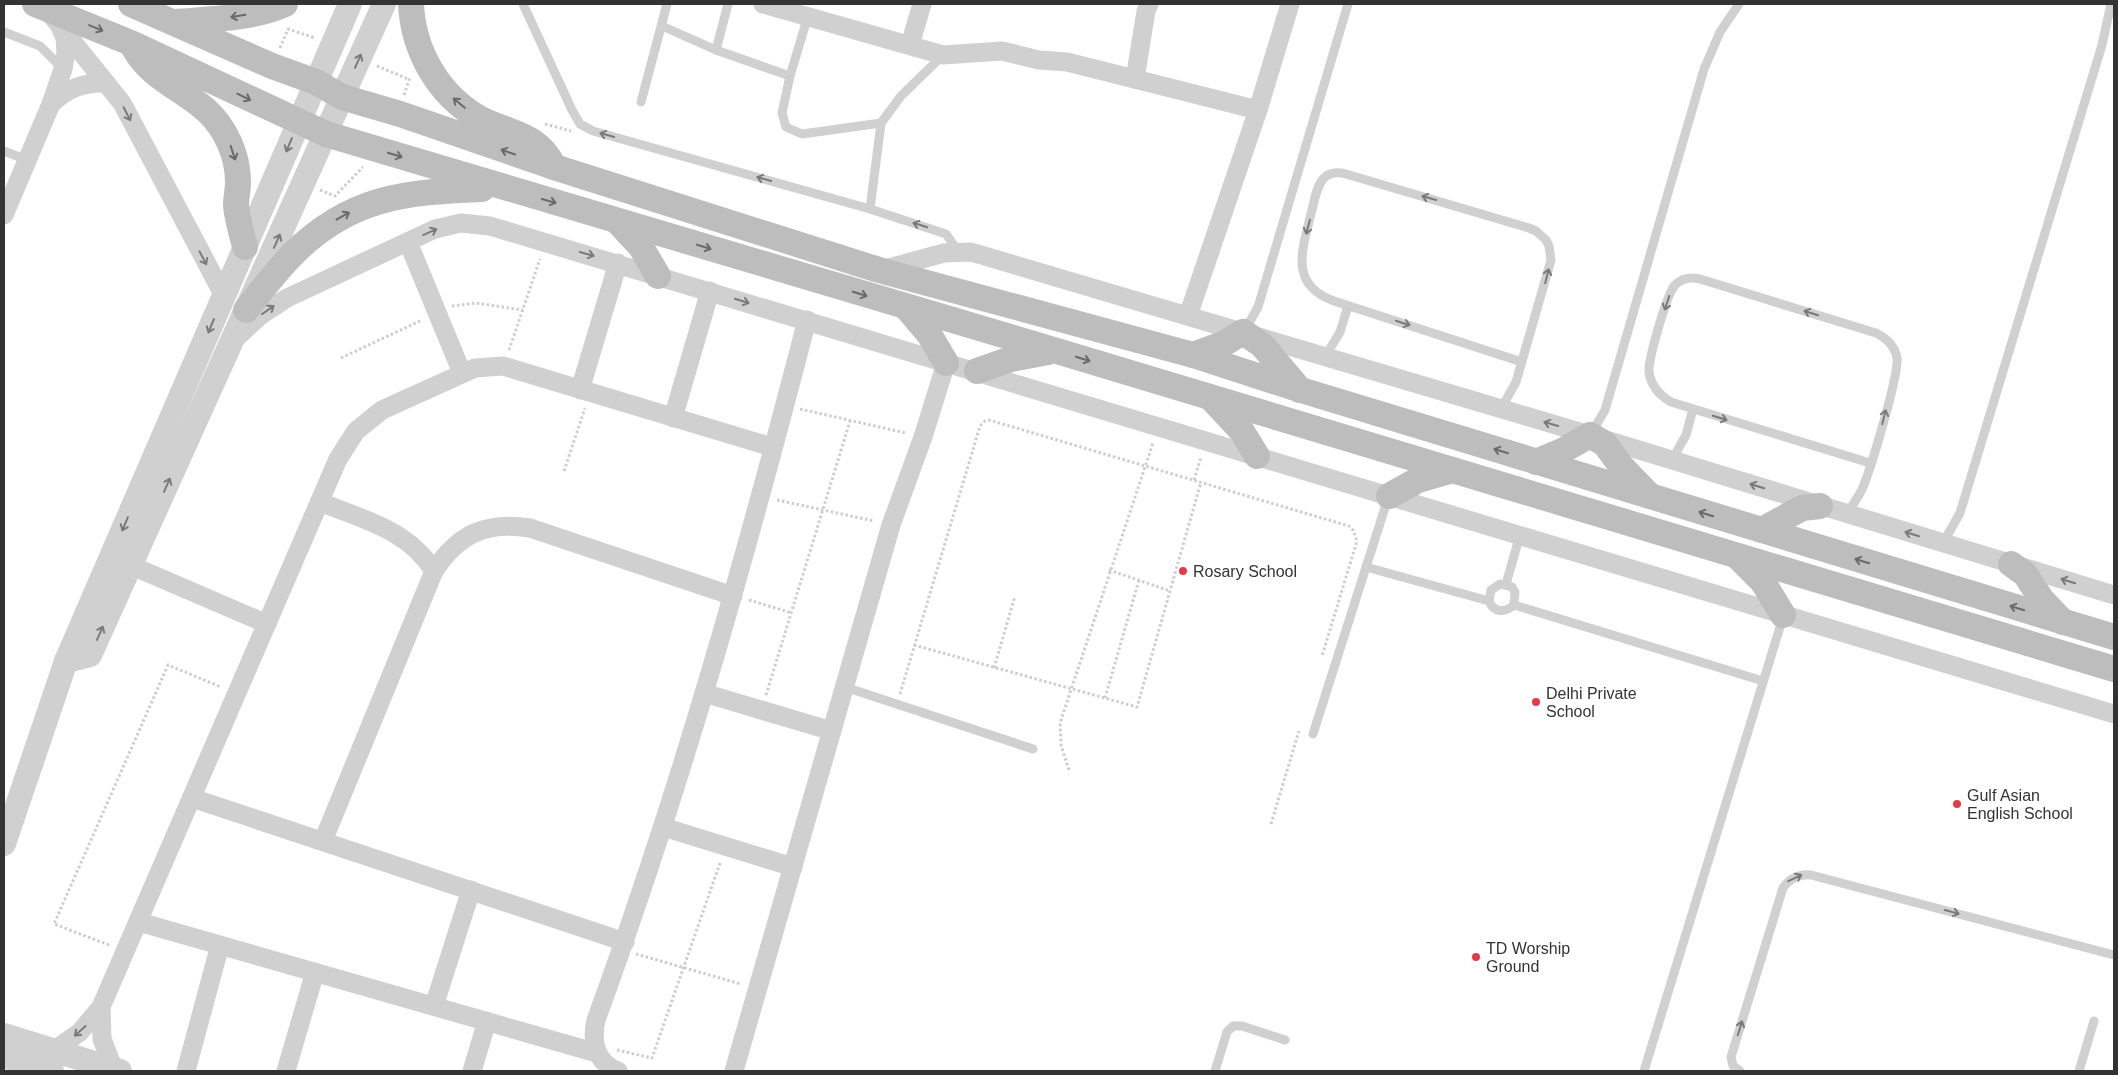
<svg xmlns="http://www.w3.org/2000/svg" width="2118" height="1075" viewBox="0 0 2118 1075" font-family="Arial,sans-serif">
<style>
.lines{fill:none;stroke-linecap:round;stroke-linejoin:round}
.path{stroke:#cdcdcd;stroke-width:3;stroke-dasharray:2.5 2.5;stroke-linecap:butt}
.service{stroke:#d0d0d0;stroke-width:9}
.minor{stroke:#d0d0d0;stroke-width:19}
.tertiary{stroke:#d0d0d0;stroke-width:24}
.secondary{stroke:#bdbdbd;stroke-width:26}
.oneway{stroke:#6a6a6a}
.oneway2{stroke:#7a7a7a}
.poi-dot{fill:#e63946;stroke:#fff;stroke-width:2}
.labels{text-anchor:middle;dominant-baseline:central;stroke-width:5;stroke-linejoin:round;paint-order:stroke}
.poi-label{font-size:16px;fill:#333;stroke:#fff;text-anchor:start}
</style>
<rect width="100%" height="100%" fill="#fff"/>
<g class="lines">
<!-- path -->
<g class="path">
<path d="M280 48 288 29 315 38"/>
<path d="M377 66 408 79"/>
<path d="M404 95 410 77"/>
<path d="M545 124 571 131"/>
<path d="M320 190 335 196 363 167"/>
<path d="M452 306 476 303 523 310"/>
<path d="M509 350 540 259"/>
<path d="M341 358 422 320"/>
<path d="M800 409 906 433"/>
<path d="M564 471 585 408"/>
<path d="M1194 480 1201 457"/>
<path d="M777 500 874 521"/>
<path d="M1109 570 1170 591"/>
<path d="M749 600 792 613"/>
<path d="M914 645 1137 707 1201 482"/>
<path d="M994 668 1015 596"/>
<path d="M900 694 980 426 985 421 989 420 1349 526 1353 530 1357 541 1322 656"/>
<path d="M766 695 850 421"/>
<path d="M1105 698 1139 580"/>
<path d="M1069 770 1061 745 1060 723 1153 443"/>
<path d="M1271 824 1299 731"/>
<path d="M109 945 54 924 168 665 221 687"/>
<path d="M636 954 741 984"/>
<path d="M617 1050 652 1058 720 863"/>
</g>
<!-- service -->
<g class="service">
<path d="M523 4 572 110 580 124 593 131 870 209 946 234 958 251"/>
<path d="M808 16 790 76 782 113 786 127 802 134 881 123"/>
<path d="M662 26 716 50 790 76"/>
<path d="M4 32 40 46 63 69"/>
<path d="M716 50 728 4"/>
<path d="M641 102 667 4"/>
<path d="M4 151 27 160"/>
<path d="M870 209 881 123 901 96 943 55"/>
<path d="M1244 332 1258 307 1348 4"/>
<path d="M1325 357 1340 332 1348 306"/>
<path d="M1501 409 1516 382 1551 260 1549 246 1546 240 1536 231 1529 228 1346 174C1338 172 1330 172 1324 178 1316 186 1314 203 1311 214 1302 250 1289 285 1334 301L1522 362"/>
<path d="M1591 434 1605 410 1704 69 1720 32 1739 4"/>
<path d="M1672 460 1686 435 1693 409"/>
<path d="M1847 514C1852 505 1859 497 1863 487 1871 468 1899 375 1897 358 1895 346 1886 338 1876 333L1700 279C1691 277 1682 278 1675 285 1667 293 1648 360 1649 372 1651 386 1659 395 1671 402L1870 463"/>
<path d="M1943 543 1960 513 2102 45 2111 4"/>
<path d="M1366 567 1489 601C1494 613 1505 613 1514 605L1515 592 1512 587 1500 584 1491 590 1489 601"/>
<path d="M1506 584 1520 535"/>
<path d="M1514 605 1763 681"/>
<path d="M845 687 1033 749"/>
<path d="M1313 734 1388 498"/>
<path d="M1215 1071 1227 1032 1233 1026H1242L1285 1040"/>
<path d="M1644 1071 1783 617"/>
<path d="M1740 1071 1733 1066 1731 1057 1783 888C1790 878 1799 874 1811 875L2114 955"/>
<path d="M2079 1071 2094 1021"/>
</g>
<!-- minor -->
<g class="minor">
<path d="M763 4 943 55 1002 51 1039 60 1067 62 1258 110"/>
<path d="M48 11 122 103 224 296"/>
<path d="M910 45 922 4"/>
<path d="M1135 79 1146 11 1149 4"/>
<path d="M51 104C68 88 84 82 106 83"/>
<path d="M4 215 51 104 63 69 66 53 65 38 61 29"/>
<path d="M408 242 462 373"/>
<path d="M881 270 944 253 971 252 1590 435 2114 595"/>
<path d="M1188 316 1258 110 1290 4"/>
<path d="M236 338 261 315 287 298 435 229 461 223 490 226 2114 714"/>
<path d="M580 390 618 263"/>
<path d="M673 418 710 291"/>
<path d="M320 502C364 520 407 529 434 571"/>
<path d="M130 565 267 624"/>
<path d="M704 693 832 731"/>
<path d="M192 798 625 942"/>
<path d="M663 827 793 867"/>
<path d="M323 841 434 571C458 534 486 521 530 528L733 596"/>
<path d="M139 922 597 1053"/>
<path d="M434 1006 471 890"/>
<path d="M101 1007 102 1039 114 1070"/>
<path d="M53 1051 80 1032 101 1007 338 459 356 431 382 410 475 368 503 366 772 447"/>
<path d="M186 1071 220 945"/>
<path d="M286 1071 315 972"/>
<path d="M472 1071 487 1021"/>
<path d="M618 1071C596 1063 591 1042 596 1020 680 791 746 556 807 320"/>
<path d="M734 1071 891 525 923 437 946 363"/>
</g>
<!-- tertiary -->
<g class="tertiary">
<path d="M66 661 90 655 384 4"/>
<path d="M4 844 66 661 350 4"/>
<path d="M4 1035 120 1071"/>
<path d="M4 1056 52 1071"/>
</g>
<!-- secondary -->
<g class="secondary">
<path d="M35 4 131 43 326 134 1057 351 2114 669"/>
<path d="M131 4 272 66 316 82 342 97 400 114 554 167 879 270 1193 355 1301 390 2114 637"/>
<path d="M411 4C413 50 438 95 479 118 509 134 537 132 554 167"/>
<path d="M175 22C212 19 251 19 285 4"/>
<path d="M134 48C151 78 181 88 206 110 226 128 238 156 238 182 238 190 236 198 236 205 237 219 242 234 245 247"/>
<path d="M618 222 641 247 658 276"/>
<path d="M907 308 929 334 946 363"/>
<path d="M246 310C261 291 276 271 293 254 350 197 405 192 482 189"/>
<path d="M1193 355 1223 344 1243 332 1262 345 1300 390"/>
<path d="M977 371 1011 359 1048 352"/>
<path d="M1211 398 1241 430 1257 456"/>
<path d="M1536 462 1562 451 1590 435 1605 444 1621 466 1649 495"/>
<path d="M1389 496 1418 480 1453 470"/>
<path d="M1762 530 1802 508 1820 506"/>
<path d="M1737 556 1763 582 1783 615"/>
<path d="M2011 564 2025 574 2042 600 2063 622"/>
</g>
</g>
<!-- one-way arrows -->
<defs><path id="oneway-shaft" d="M-6 0H5M1.5-3L5.5 0L1.5 3" fill="none" stroke-width="1.6" stroke-linecap="round" stroke-linejoin="round" transform="scale(1.25)"/></defs>
<g class="oneway">
<use href="#oneway-shaft" transform="translate(238 16) rotate(171)"/>
<use href="#oneway-shaft" transform="translate(96 28) rotate(23)"/>
<use href="#oneway-shaft" transform="translate(244 97) rotate(26)"/>
<use href="#oneway-shaft" transform="translate(459 103) rotate(-140)"/>
<use href="#oneway-shaft" transform="translate(508 152) rotate(-161)"/>
<use href="#oneway-shaft" transform="translate(233 153) rotate(72)"/>
<use href="#oneway-shaft" transform="translate(395 155) rotate(17)"/>
<use href="#oneway-shaft" transform="translate(549 201) rotate(16)"/>
<use href="#oneway-shaft" transform="translate(343 216) rotate(-29)"/>
<use href="#oneway-shaft" transform="translate(704 247) rotate(17)"/>
<use href="#oneway-shaft" transform="translate(860 294) rotate(17)"/>
<use href="#oneway-shaft" transform="translate(1083 359) rotate(17)"/>
<use href="#oneway-shaft" transform="translate(1501 451) rotate(-163)"/>
<use href="#oneway-shaft" transform="translate(1706 514) rotate(-163)"/>
<use href="#oneway-shaft" transform="translate(1862 561) rotate(-163)"/>
<use href="#oneway-shaft" transform="translate(2017 608) rotate(-163)"/>
</g>
<g class="oneway2">
<use href="#oneway-shaft" transform="translate(358 61) rotate(-66)"/>
<use href="#oneway-shaft" transform="translate(127 114) rotate(63)"/>
<use href="#oneway-shaft" transform="translate(607 135) rotate(-164)"/>
<use href="#oneway-shaft" transform="translate(289 145) rotate(113)"/>
<use href="#oneway-shaft" transform="translate(764 179) rotate(-164)"/>
<use href="#oneway-shaft" transform="translate(1429 198) rotate(-164)"/>
<use href="#oneway-shaft" transform="translate(920 225) rotate(-162)"/>
<use href="#oneway-shaft" transform="translate(1308 227) rotate(105)"/>
<use href="#oneway-shaft" transform="translate(430 232) rotate(-24)"/>
<use href="#oneway-shaft" transform="translate(277 241) rotate(-66)"/>
<use href="#oneway-shaft" transform="translate(587 254) rotate(16)"/>
<use href="#oneway-shaft" transform="translate(203 258) rotate(62)"/>
<use href="#oneway-shaft" transform="translate(1547 276) rotate(-76)"/>
<use href="#oneway-shaft" transform="translate(742 301) rotate(17)"/>
<use href="#oneway-shaft" transform="translate(1667 303) rotate(108)"/>
<use href="#oneway-shaft" transform="translate(268 310) rotate(-35)"/>
<use href="#oneway-shaft" transform="translate(1811 313) rotate(-163)"/>
<use href="#oneway-shaft" transform="translate(1403 323) rotate(18)"/>
<use href="#oneway-shaft" transform="translate(211 326) rotate(113)"/>
<use href="#oneway-shaft" transform="translate(1884 417) rotate(-76)"/>
<use href="#oneway-shaft" transform="translate(1720 418) rotate(17)"/>
<use href="#oneway-shaft" transform="translate(1551 424) rotate(-164)"/>
<use href="#oneway-shaft" transform="translate(167 485) rotate(-66)"/>
<use href="#oneway-shaft" transform="translate(1757 486) rotate(-163)"/>
<use href="#oneway-shaft" transform="translate(125 524) rotate(113)"/>
<use href="#oneway-shaft" transform="translate(1912 534) rotate(-163)"/>
<use href="#oneway-shaft" transform="translate(2068 581) rotate(-163)"/>
<use href="#oneway-shaft" transform="translate(100 633) rotate(-66)"/>
<use href="#oneway-shaft" transform="translate(1795 878) rotate(-25)"/>
<use href="#oneway-shaft" transform="translate(1952 912) rotate(15)"/>
<use href="#oneway-shaft" transform="translate(1740 1028) rotate(-73)"/>
<use href="#oneway-shaft" transform="translate(80 1031) rotate(138)"/>
</g>
<!-- markers -->
<g class="poi-dot">
<circle cx="1183" cy="571" r="5"/>
<circle cx="1536" cy="702" r="5"/>
<circle cx="1957" cy="804" r="5"/>
<circle cx="1476" cy="957" r="5"/>
</g>
<g class="labels">
<!-- poi labels -->
<g class="poi-label">
<text x="1193" y="571">Rosary School</text>
<text x="1546" y="693">Delhi Private<tspan x="1546" dy="18">School</tspan></text>
<text x="1967" y="795">Gulf Asian<tspan x="1967" dy="18">English School</tspan></text>
<text x="1486" y="948">TD Worship<tspan x="1486" dy="18">Ground</tspan></text>
</g>
</g>
<!-- border -->
<rect width="2118" height="1075" fill="none" stroke="#333333" stroke-width="10"/>
</svg>
